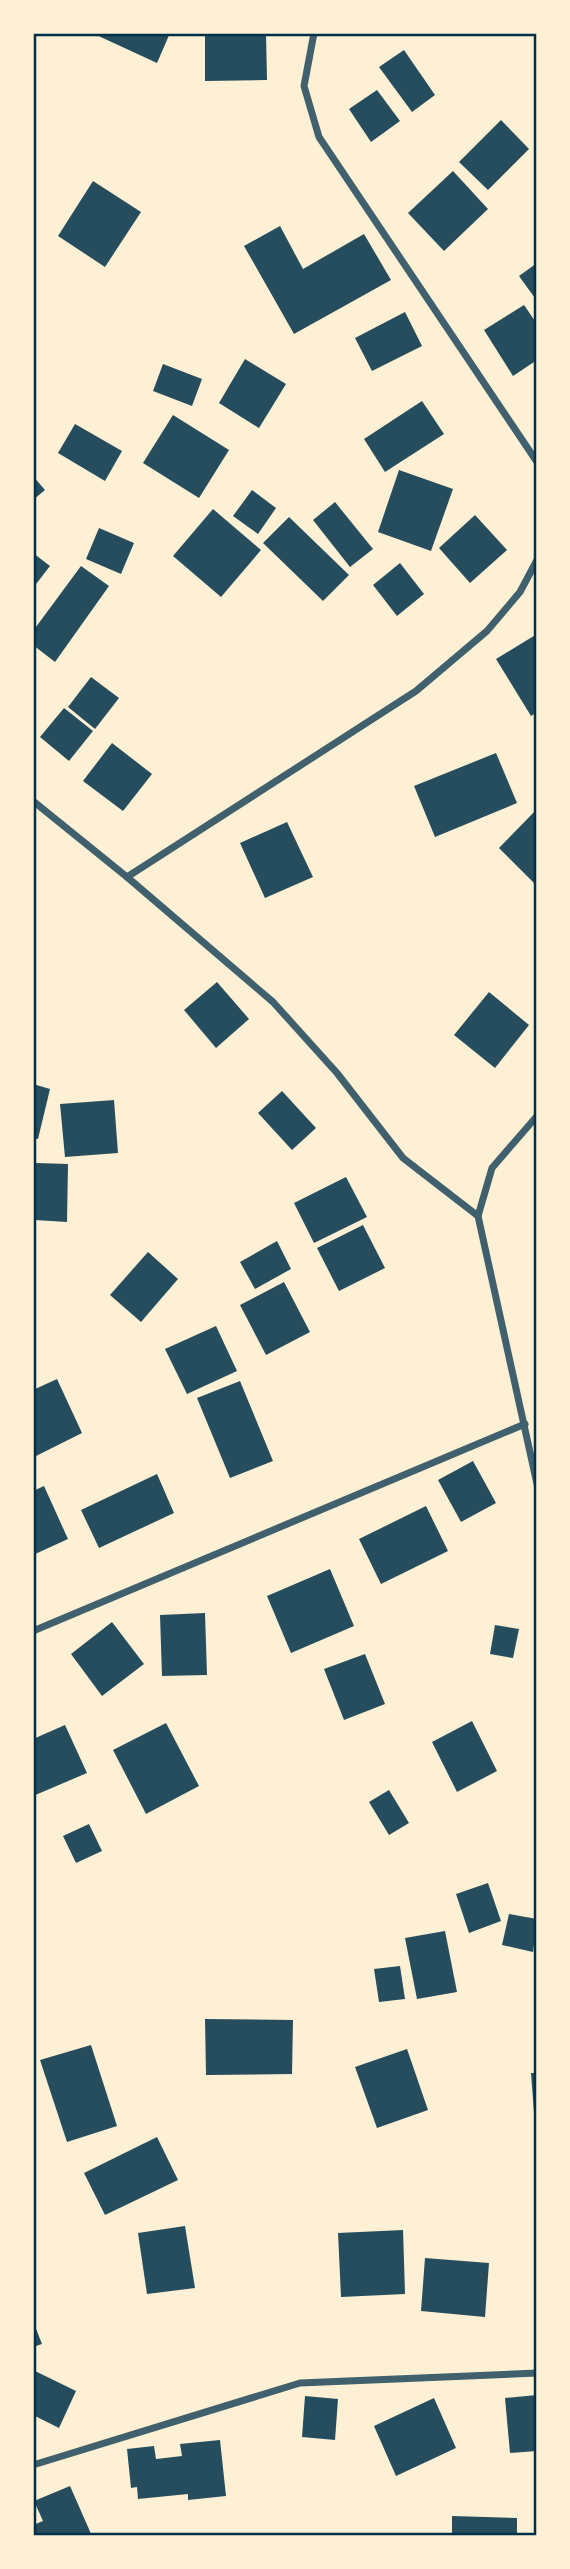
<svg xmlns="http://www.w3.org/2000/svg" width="570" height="2569" viewBox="0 0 570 2569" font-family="'Libre Baskerville',serif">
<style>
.building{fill:#264d5e}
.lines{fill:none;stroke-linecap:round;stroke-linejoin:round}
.minor{stroke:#3f606c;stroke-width:7}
.neatline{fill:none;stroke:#003049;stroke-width:2.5}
</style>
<rect width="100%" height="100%" fill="#fdf0d5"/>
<!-- building -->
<g class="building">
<path d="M92 33H170L157 63Z"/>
<path d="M205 33H266L267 80 205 81Z"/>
<path d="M404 50 435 95 412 112 379 67Z"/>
<path d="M377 90 400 121 371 142 349 109Z"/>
<path d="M501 120 529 149 488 190 459 162Z"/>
<path d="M453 171 488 209 444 251 408 213Z"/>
<path d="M93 181 141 212 105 267 58 236Z"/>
<path d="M280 226 303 269 364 234 391 280 294 334 244 246Z"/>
<path d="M537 263V301L519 276Z"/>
<path d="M524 305 537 324V360L513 376 484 330Z"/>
<path d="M405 312 422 346 372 371 355 338Z"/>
<path d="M245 359 286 384 259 428 219 403Z"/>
<path d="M163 364 202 379 192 406 153 391Z"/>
<path d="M422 401 444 434 385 472 364 439Z"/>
<path d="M173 415 229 450 199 498 143 463Z"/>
<path d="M75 424 122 451 105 481 58 453Z"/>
<path d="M399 470 453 489 431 551 378 532Z"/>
<path d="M33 476 45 490 33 500Z"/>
<path d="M252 490 276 508 258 534 233 516Z"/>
<path d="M335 502 373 549 350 567 313 520Z"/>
<path d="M213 509 261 550 221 597 173 556Z"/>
<path d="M475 515 507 550 470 583 439 548Z"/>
<path d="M289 517 349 575 323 601 263 543Z"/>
<path d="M99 528 134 543 121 574 86 559Z"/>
<path d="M33 553 50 566 33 588Z"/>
<path d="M400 563 424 594 397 616 373 585Z"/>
<path d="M81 566 109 586 55 662 33 645V631Z"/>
<path d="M537 634V712L531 716 496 659Z"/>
<path d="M91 677 119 698 95 729 68 707Z"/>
<path d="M64 708 93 731 69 761 40 737Z"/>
<path d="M112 743 152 774 123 811 83 781Z"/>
<path d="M496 753 517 803 435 837 414 786Z"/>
<path d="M537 809V886L499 848Z"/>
<path d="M287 822 313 877 265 898 240 843Z"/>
<path d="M217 982 249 1019 216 1048 184 1010Z"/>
<path d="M489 992 529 1025 495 1068 454 1035Z"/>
<path d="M33 1084 50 1089 38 1139 33 1138Z"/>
<path d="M282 1091 316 1128 292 1150 258 1113Z"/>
<path d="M114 1100 118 1153 65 1157 60 1104Z"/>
<path d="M36 1163 68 1164 67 1222 35 1220Z"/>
<path d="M346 1177 367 1217 314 1243 294 1203Z"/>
<path d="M363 1225 385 1268 339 1291 317 1248Z"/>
<path d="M277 1241 291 1269 255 1289 240 1262Z"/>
<path d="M148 1252 178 1279 141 1322 110 1295Z"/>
<path d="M284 1282 310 1332 266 1355 240 1305Z"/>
<path d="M216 1326 237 1371 187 1394 165 1349Z"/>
<path d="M57 1379 82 1433 36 1456 33 1451V1390Z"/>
<path d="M240 1381 273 1461 230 1478 197 1398Z"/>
<path d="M473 1461 496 1503 461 1522 438 1480Z"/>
<path d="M157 1474 174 1513 99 1548 81 1510Z"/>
<path d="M44 1486 68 1539 33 1555V1491Z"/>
<path d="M426 1506 448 1551 381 1584 359 1539Z"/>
<path d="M330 1569 354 1626 291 1653 267 1596Z"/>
<path d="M205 1613 207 1675 162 1676 160 1615Z"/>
<path d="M112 1622 144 1664 102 1696 71 1654Z"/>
<path d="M495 1625 519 1629 513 1658 490 1654Z"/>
<path d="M365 1654 385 1704 344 1720 324 1669Z"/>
<path d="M472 1721 497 1771 457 1792 432 1742Z"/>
<path d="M166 1723 199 1786 146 1814 113 1750Z"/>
<path d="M65 1725 87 1773 33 1796V1739Z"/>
<path d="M389 1790 409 1823 389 1835 369 1802Z"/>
<path d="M89 1824 102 1851 76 1863 63 1836Z"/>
<path d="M488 1883 501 1921 469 1933 456 1894Z"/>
<path d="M509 1914 537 1919 533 1952 502 1945Z"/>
<path d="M445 1931 457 1992 417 1999 405 1938Z"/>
<path d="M400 1966 405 1999 379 2002 374 1969Z"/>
<path d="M205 2019 293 2020 292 2074 206 2075Z"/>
<path d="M91 2045 117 2126 67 2142 40 2060Z"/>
<path d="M407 2049 428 2110 377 2128 355 2067Z"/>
<path d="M531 2073H537V2126H535Z"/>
<path d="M157 2137 178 2180 105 2215 84 2173Z"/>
<path d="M185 2226 195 2288 147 2294 138 2233Z"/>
<path d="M403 2230 405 2294 341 2297 338 2233Z"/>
<path d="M425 2258 489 2263 485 2317 421 2311Z"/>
<path d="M33 2321 42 2344 33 2347Z"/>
<path d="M33 2370 76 2391 59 2428 33 2415Z"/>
<path d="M537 2395V2451L510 2453 505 2398Z"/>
<path d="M305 2396 338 2399 335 2440 302 2437Z"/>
<path d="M434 2398 456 2448 396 2476 374 2426Z"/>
<path d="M220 2440 226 2496 188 2500V2494L138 2499 137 2487 131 2488 127 2449 154 2446 156 2459 182 2456 180 2444Z"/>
<path d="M70 2486 92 2536H33V2525L43 2521 34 2501Z"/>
<path d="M452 2516 517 2518V2536H452Z"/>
</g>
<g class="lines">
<!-- minor -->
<g class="minor">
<path d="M314 33 304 86 319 137 537 462"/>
<path d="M33 801 127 877 273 1002 337 1073 403 1158 478 1216"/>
<path d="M127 877 416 691 487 631 520 592 537 560"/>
<path d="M537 1116 492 1168 478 1216 537 1484"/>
<path d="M33 1631 525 1424"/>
<path d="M33 2465 300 2383 537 2373"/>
</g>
</g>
<!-- border -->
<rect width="570" height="2569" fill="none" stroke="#fdf0d5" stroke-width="70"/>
<rect x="35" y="35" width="500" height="2499" class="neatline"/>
</svg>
